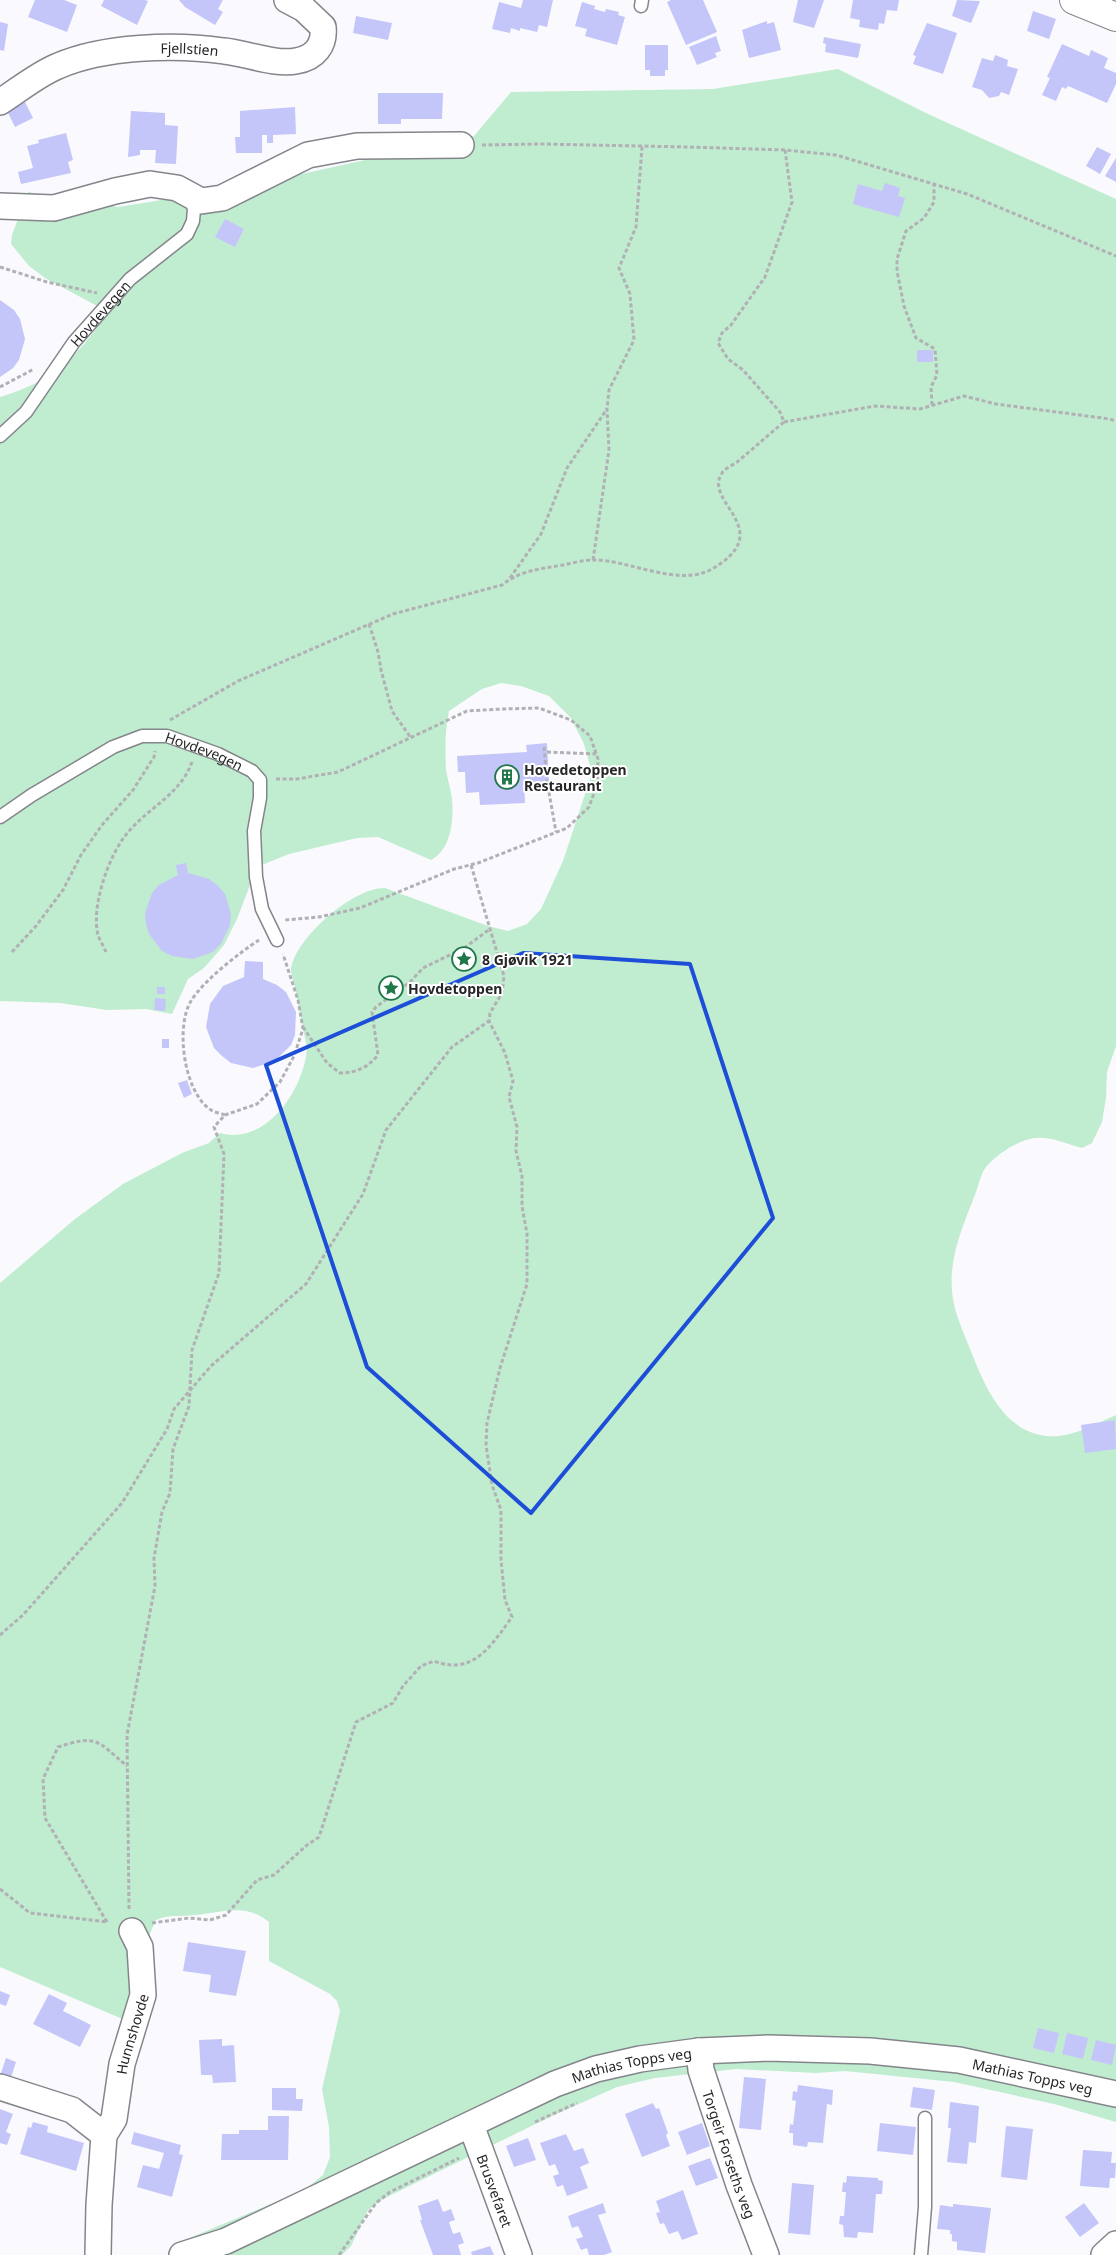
<svg xmlns="http://www.w3.org/2000/svg" width="1116" height="2255" viewBox="0 0 1116 2255" font-family="'Noto Sans',sans-serif">
<style>
.green{fill:#c0eccf}
.building{fill:#c4c6fa}
.lines{fill:none;stroke-linecap:round;stroke-linejoin:round}
.lane-casing{stroke:#84858b;stroke-width:15}
.street-casing{stroke:#84858b;stroke-width:28}
.secondary-casing{stroke:#84858b;stroke-width:30}
.path{stroke:#b1b1b5;stroke-width:3;stroke-dasharray:4 2.5;stroke-linecap:butt}
.lane{stroke:#fff;stroke-width:12}
.street{stroke:#fff;stroke-width:25}
.secondary{stroke:#fff;stroke-width:28}
.marked{fill:none;stroke:#1d4ed8;stroke-width:4;stroke-linejoin:round}
.labels{text-anchor:middle;dominant-baseline:central;stroke-width:4;stroke-linejoin:round;paint-order:stroke}
.street-label{font-size:14px;fill:#262628;stroke:#fff}
.poi-label{font-size:14px;font-weight:bold;fill:#262628;stroke:#fff;text-anchor:start}
</style>
<rect width="100%" height="100%" fill="#fafafe"/>
<!-- green -->
<path class="green" d="M838 69 928 114 1116 199V1046L1107 1072 1106 1098 1102 1122 1092 1143 1082 1148C1067 1144 1050 1136 1034 1138 1017 1141 997 1154 986 1167 981 1173 979 1184 976 1192 964 1224 949 1255 952 1290 953 1309 961 1326 968 1344 982 1379 999 1426 1040 1435 1067 1441 1093 1425 1116 1415V2122L1054 2104 954 2082 845 2071 816 2073 736 2069 655 2078 617 2087 554 2115 383 2199 368 2210 351 2246 342 2255H176L180 2242 290 2196 308 2187 323 2175 330 2157 329 2127 322 2089 340 2011 337 2001 330 1994 269 1961V1922C244 1902 222 1913 194 1915 181 1917 169 1914 156 1920L148 1938 125 2020 0 1967V1283L75 1219 123 1184 182 1153 209 1143 220 1133C266 1146 304 1090 307 1048 303 1028 299 1008 295 988 294 982 291 975 291 969 296 937 354 887 385 888L488 926 508 931 527 924 541 909 563 861 592 773 584 744 571 718 549 696 521 686 501 683 482 689 449 711C445 729 445 750 446 769 447 779 451 789 452 799 454 820 451 850 431 860L378 837 357 838 289 854 262 865 255 872 237 919 224 945 204 968 188 979 172 1014 146 1009 107 1010 60 1003 0 1001V397C37 386 59 372 85 343 92 334 100 325 105 314L99 307 45 278 29 266 11 244 12 235 28 192 118 207 243 187 474 136 511 92 713 89Z"/>
<!-- building -->
<g class="building">
<path d="M35 0H64L77 5 67 32 28 17Z"/>
<path d="M104 0H145L148 1 137 25 101 6Z"/>
<path d="M179 0H223L218 9 223 12 215 25 185 7Z"/>
<path d="M523 0H553L547 27 539 25 537 32 520 28V31L511 28 510 33 492 29 499 2 521 8Z"/>
<path d="M671 0H703L717 32 686 45 667 2Z"/>
<path d="M798 0H824L814 28 793 22Z"/>
<path d="M853 0H899L897 11 887 10 884 24 879 23 878 30 859 27 860 20 850 18Z"/>
<path d="M957 0 980 1 971 23 952 16Z"/>
<path d="M582 2 595 6 594 9 605 12 606 9 619 12 618 15 625 17 617 45 585 36 587 29 575 26Z"/>
<path d="M1033 11 1056 19 1049 39 1027 31Z"/>
<path d="M356 16 392 23 388 40 353 33Z"/>
<path d="M767 21V24L774 22 781 50 749 58 742 30Z"/>
<path d="M0 22 8 24 4 51 0 50Z"/>
<path d="M927 23 957 33 943 74 913 64 916 56 913 55Z"/>
<path d="M716 36 721 51 715 53 717 57 697 65 689 47Z"/>
<path d="M824 37 861 44 858 58 825 52 826 44 823 43Z"/>
<path d="M1062 44 1089 56 1091 50 1108 58 1104 68 1116 73V84L1107 103 1068 86 1066 89 1062 87 1056 101 1042 95 1050 78 1047 77Z"/>
<path d="M645 45H668V70H665V76H650V70H645Z"/>
<path d="M995 55 1008 60 1007 66 1018 69 1009 95 1001 92 999 96 989 98 982 90 972 87 982 58 993 61Z"/>
<path d="M378 93H443L442 119H401V124H378Z"/>
<path d="M25 102 33 118 15 127 7 111Z"/>
<path d="M295 107 296 134 273 135V143H267V135H262V153H236L235 137H240V111Z"/>
<path d="M131 111 165 113V125L178 126 176 164 155 163 156 150H140V155L128 157Z"/>
<path d="M66 133 73 160 68 162 71 173 21 184 18 172 33 168 27 146 39 143 38 140Z"/>
<path d="M1097 147 1111 154 1100 174 1086 166Z"/>
<path d="M1116 158V182L1105 176Z"/>
<path d="M885 183 900 188 898 196 905 198 899 217 853 204 858 184 882 191Z"/>
<path d="M225 219 244 229 235 247 215 237Z"/>
<path d="M0 300 14 310 20 319 25 339 19 360 13 368 0 377Z"/>
<rect x="917" y="350" width="16" height="12"/>
<path d="M547 743 549 781 524 783 525 803 480 805 479 792 466 793 465 772H458L457 756 527 752 526 745Z"/>
<path d="M186 863 188 873 209 879 218 886 225 894 231 914 230 925 221 944 213 952 193 959 172 956 162 951 149 934 146 924 145 913 152 893 159 885 178 875 176 865Z"/>
<path d="M245 961 263 962V979L277 985 286 992 296 1012 295 1035 291 1045 275 1061 253 1068 231 1063 222 1056 214 1048 206 1027 210 1004 223 986 244 977Z"/>
<rect x="157" y="987" width="8" height="7"/>
<path d="M155 998 166 999 165 1011 154 1010Z"/>
<rect x="162" y="1039" width="7" height="9"/>
<path d="M187 1080 192 1094 184 1098 178 1083Z"/>
<path d="M1115 1420 1116 1449 1085 1453 1081 1425Z"/>
<path d="M188 1942 246 1951 236 1996 209 1992 211 1975 183 1971Z"/>
<path d="M0 1991 10 1995 6 2006 0 2004Z"/>
<path d="M49 1994 67 2003 63 2011 91 2025 80 2047 33 2024Z"/>
<path d="M1038 2028 1059 2033 1054 2053 1033 2048Z"/>
<path d="M1067 2033 1088 2038 1083 2059 1062 2054Z"/>
<path d="M222 2039V2046L234 2045 236 2082 213 2083 212 2075H201L199 2040Z"/>
<path d="M1096 2040 1116 2045 1112 2065 1091 2060Z"/>
<path d="M6 2058 16 2062 10 2081 0 2076Z"/>
<path d="M744 2077 766 2079 761 2130 739 2128Z"/>
<path d="M798 2085 833 2090 832 2105 827 2104 823 2143 808 2142 807 2147 793 2145V2133H789L790 2124 793 2125 796 2101 792 2100 793 2091 797 2092Z"/>
<path d="M913 2087 935 2090 932 2110 910 2107Z"/>
<path d="M272 2088H296V2099H303L302 2111 272 2110Z"/>
<path d="M950 2102 979 2106 976 2143 969 2142 967 2164 947 2162 951 2128H948Z"/>
<path d="M653 2103 656 2109 659 2108 668 2133 666 2135 670 2146 642 2157 625 2114Z"/>
<path d="M0 2109 13 2114 6 2132 11 2134 7 2145 0 2143Z"/>
<path d="M268 2116H289L288 2160H221L222 2134H239V2130H268Z"/>
<path d="M33 2122 48 2126 47 2132 84 2143 76 2171 20 2154 28 2127 31 2128Z"/>
<path d="M702 2123 710 2146 687 2155 678 2132Z"/>
<path d="M880 2123 916 2127 913 2155 877 2151Z"/>
<path d="M1006 2126 1033 2129 1027 2180 1001 2177Z"/>
<path d="M134 2132 181 2145 179 2154 183 2155 172 2197 137 2187 143 2165 159 2169 164 2153 131 2144Z"/>
<path d="M566 2134 574 2151 583 2148 589 2163 580 2167 588 2188 567 2196 563 2185 557 2187 553 2176 559 2174 555 2164 549 2166 540 2143Z"/>
<path d="M528 2138 536 2160 514 2167 506 2146Z"/>
<path d="M1083 2150 1112 2152 1111 2163H1116L1115 2178H1110L1109 2188 1080 2186Z"/>
<path d="M710 2158 718 2178 696 2186 688 2166Z"/>
<path d="M847 2176 878 2178V2180L883 2181 882 2194H876L873 2233 858 2232 857 2238 844 2237 843 2225 839 2224 840 2216H844L846 2192H842L843 2182 846 2183Z"/>
<path d="M792 2183 814 2185 810 2235 788 2233Z"/>
<path d="M683 2190 698 2234 682 2240 678 2231 669 2234 664 2223 660 2224 656 2213 660 2212 656 2201Z"/>
<path d="M438 2199 443 2212 451 2209 455 2220 449 2222 453 2234 460 2232 464 2243 458 2245 461 2255H433L420 2220H422L418 2206Z"/>
<path d="M603 2203 606 2213 598 2215 612 2252 604 2255H589L587 2248 581 2250 576 2239 583 2237 578 2226 572 2228 568 2216Z"/>
<path d="M1084 2203 1099 2223 1080 2237 1065 2217Z"/>
<path d="M953 2204 991 2208 985 2253 957 2250V2242L952 2241V2234H950V2230L937 2229 940 2205 953 2207Z"/>
<path d="M490 2246 494 2255H472L471 2252Z"/>
</g>
<g class="lines">
<!-- lane casing -->
<g class="lane-casing">
<g id="lane">
<path d="M641 6 642 0"/>
<path id="s1" d="M0 436 26 412 74 342 130 279 187 234 193 221 194 209 190 196"/>
<path id="s2" d="M0 817 32 795 113 747 142 736H167L218 754 252 771 260 780V798L254 831 256 877 262 909 277 940"/>
<path d="M921 2255 925 2207V2118"/>
</g>
</g>
<!-- street casing -->
<g class="street-casing">
<g id="street">
<path id="s3" d="M0 102C19 90 38 74 58 66 104 46 175 44 224 51 245 53 275 65 296 61 315 58 325 45 323 27L304 9 287 0"/>
<path d="M0 206 54 208 115 191 150 184 177 188 201 201 222 198 308 155 357 146 461 145"/>
<path id="s4" d="M699 2051 701 2070 739 2185 766 2255"/>
<path d="M0 2087 72 2110 104 2135 99 2205 98 2255"/>
<path id="s5" d="M471 2125 519 2255"/>
<path id="s6" d="M104 2135 114 2119 122 2064 143 1995 140 1947 132 1931"/>
<path id="s7" d="M182 2255 226 2241 555 2084 596 2069 640 2059 699 2051 768 2048 870 2051 959 2060 1116 2094"/>
<path d="M1104 2255 1116 2244"/>
</g>
</g>
<!-- secondary casing -->
<g class="secondary-casing">
<path id="secondary" d="M1074 0 1116 17"/>
</g>
<!-- path -->
<g class="path">
<path d="M482 145 541 144 688 147 785 150 836 155 967 194 1116 256"/>
<path d="M0 267 47 282 97 293"/>
<path d="M0 387 34 369"/>
<path d="M932 405 931 387 937 375 935 349 916 338 904 306 897 271V259L906 231 924 218 934 202V185"/>
<path d="M784 422 875 406 920 409 964 396 996 404 1110 419 1116 421"/>
<path d="M593 560 609 450 607 409 609 390 634 340 630 294 619 268 636 227 642 147"/>
<path d="M510 578 541 534 567 468 607 409"/>
<path d="M369 624 378 652 381 670 392 711 411 738"/>
<path d="M170 720 238 681 393 614 502 585C521 570 540 569 563 565 572 563 583 560 593 560 627 559 679 588 712 569 779 530 702 502 722 473 725 468 733 465 737 462 753 449 768 435 784 422L780 412 743 370 728 359 718 343 722 333 731 325 765 277 792 202 785 150"/>
<path d="M544 747 547 781 556 832"/>
<path d="M547 752 596 754"/>
<path d="M276 779H297L338 772 467 711 502 709 539 708 571 720 590 736 598 759 597 785 589 807 567 828 478 863 454 869 360 908 319 917 285 920"/>
<path d="M12 952 36 926 63 890 81 855 102 825 133 790 154 757 155 751"/>
<path d="M106 952C104 947 100 941 98 935 91 907 108 858 125 836 145 809 180 796 192 762"/>
<path d="M303 1027 327 1063 340 1073C357 1073 368 1067 378 1055L372 1012 376 1007 410 982 423 968 464 948 490 929"/>
<path d="M225 1115C221 1113 215 1113 211 1110 184 1093 175 1027 191 1001 203 981 239 953 259 940"/>
<path d="M0 1635 23 1615 122 1503 167 1429 174 1409 211 1366 306 1284 363 1194 386 1130 452 1047 489 1021"/>
<path d="M0 1889 30 1913 108 1922"/>
<path d="M129 1909 127 1735 155 1586 154 1558 162 1512 170 1493 173 1449 189 1406 192 1350 219 1273 224 1154 214 1127 225 1115 257 1104 280 1082 294 1056 303 1029 298 1000 283 954"/>
<path d="M107 1922 45 1818 43 1779 58 1747C98 1734 97 1741 127 1766"/>
<path d="M152 1923 189 1918 210 1920 226 1915 257 1880 274 1875 307 1845 319 1837 356 1722 393 1703 403 1686 421 1666 434 1661C473 1676 491 1646 512 1617L505 1600 501 1560V1510L492 1485 486 1445 487 1423 500 1368 527 1284V1234L522 1206V1176L516 1151 517 1127 509 1097 513 1081 505 1053 489 1021 490 1013 502 993 504 976 471 865"/>
<path d="M535 2122 577 2103"/>
<path d="M339 2255 376 2203 390 2192 459 2158"/>
</g>
<!-- lane -->
<use href="#lane" class="lane"/>
<!-- street -->
<use href="#street" class="street"/>
<!-- secondary -->
<use href="#secondary" class="secondary"/>
</g>
<!-- marked area -->
<path class="marked" d="M523 953 690 964 773 1218 531 1513 367 1367 266 1065Z"/>
<!-- icons -->
<defs>
<g id="building-ring" transform="scale(1.25)"><circle r="9.5" fill="#fff" stroke="#1f774a" stroke-width="1.5"/><path d="M-4-6H4V6H1V3H-1V6H-4ZM-2.5-4.3h1.7v1.8h-1.7ZM.8-4.3h1.7v1.8H.8ZM-2.5-1h1.7V.8h-1.7ZM.8-1h1.7V.8H.8Z" fill="#1f774a"/></g>
<g id="sight-ring" transform="scale(1.25)"><circle r="9.5" fill="#fff" stroke="#1f774a" stroke-width="1.5"/><path d="M0-6L1.8-2.2L6-1.7L2.9 1.2L3.7 5.4L0 3.3L-3.7 5.4L-2.9 1.2L-6-1.7L-1.8-2.2Z" fill="#1f774a"/></g>
</defs>
<g fill-rule="evenodd">
<use href="#building-ring" x="507" y="777"/>
<use href="#sight-ring" x="464" y="959"/>
<use href="#sight-ring" x="391" y="988"/>
</g>
<g class="labels">
<!-- street labels -->
<g class="street-label">
<text stroke="none"><textPath href="#s3" startOffset="202">Fjellstien</textPath></text>
<text stroke="none"><textPath href="#s1" startOffset="159">Hovdevegen</textPath></text>
<text stroke="none"><textPath href="#s2" startOffset="229">Hovdevegen</textPath></text>
<text stroke="none"><textPath href="#s6" startOffset="106">Hunnshovde</textPath></text>
<text stroke="none"><textPath href="#s7" startOffset="490">Mathias Topps veg</textPath></text>
<text stroke="none"><textPath href="#s7" startOffset="895">Mathias Topps veg</textPath></text>
<text stroke="none"><textPath href="#s4" startOffset="108">Torgeir Forseths veg</textPath></text>
<text stroke="none"><textPath href="#s5" startOffset="70">Brusvefaret</textPath></text>
</g>
<!-- poi labels -->
<g class="poi-label">
<text x="524" y="769">Hovedetoppen<tspan x="524" dy="16">Restaurant</tspan></text>
<text x="482" y="959">8 Gjøvik 1921</text>
<text x="408" y="988">Hovdetoppen</text>
</g>
</g>
</svg>
